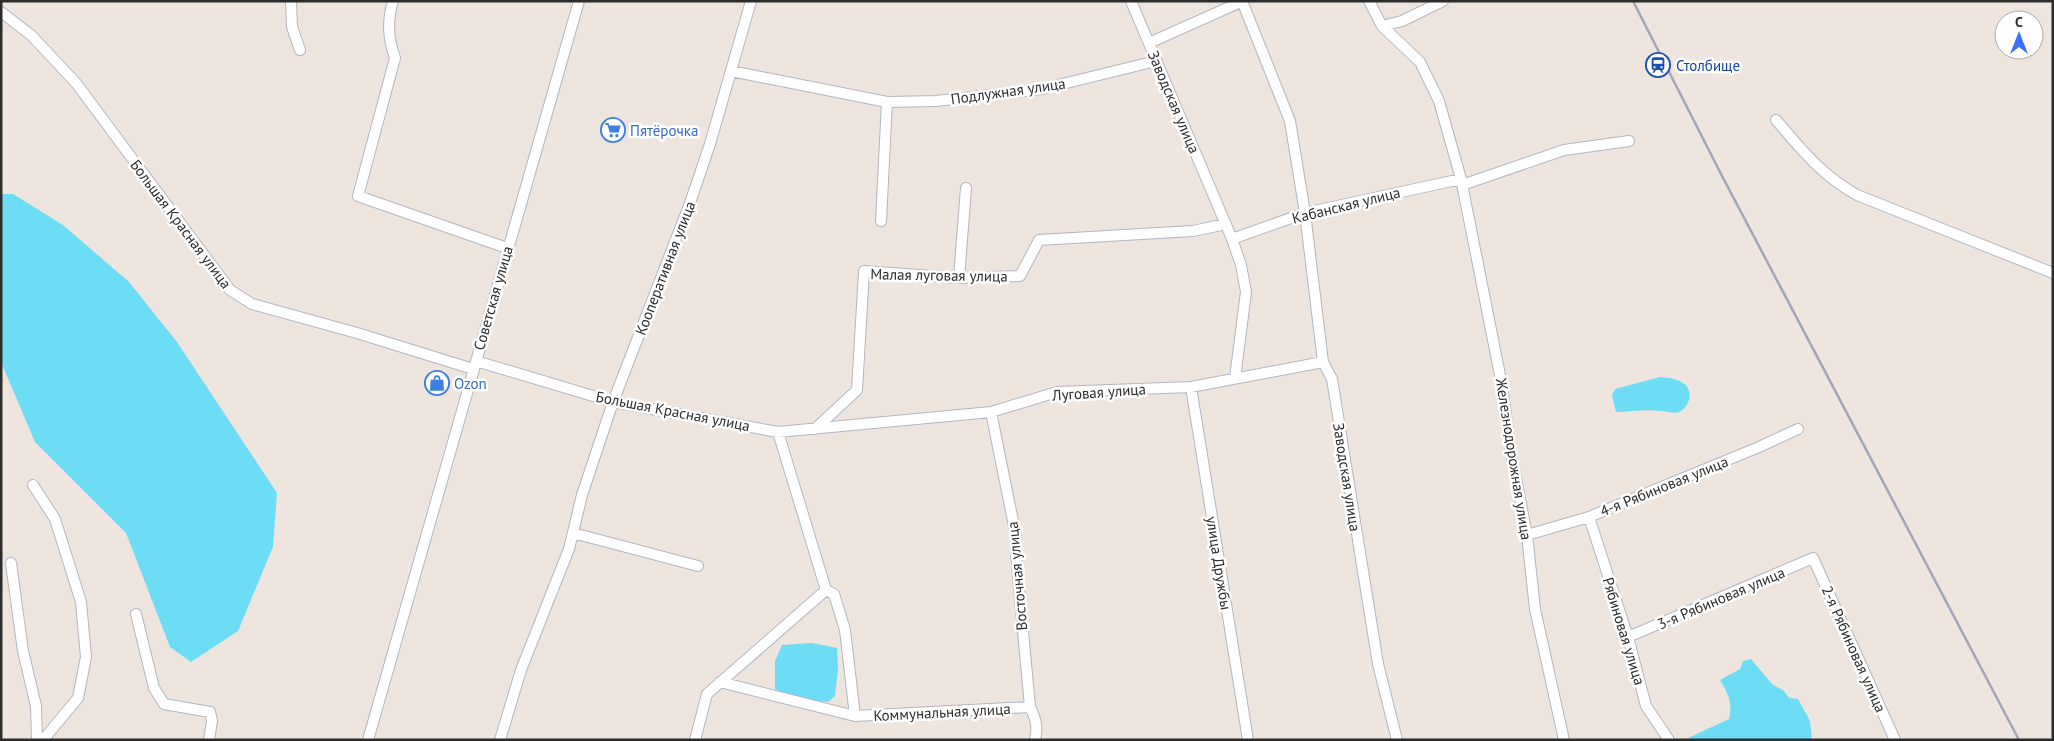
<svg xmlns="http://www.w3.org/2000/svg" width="2054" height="741" font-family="'PT Sans',sans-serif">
<rect width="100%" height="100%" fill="#eee6de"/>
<path fill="#6ddcf5" d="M 1,194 L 13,194 L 63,225 L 129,282 L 177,342 L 277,493 L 273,547 L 238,631 L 191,662 L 170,647 L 126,533 L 35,442 L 1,362 Z
M 1660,377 C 1668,378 1676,378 1683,383 C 1694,390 1690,407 1679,412 C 1674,414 1666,411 1660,411 C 1644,409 1631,412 1616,412 L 1612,395 L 1615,389 Z
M 812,643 L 837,648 L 838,669 L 835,696 L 828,702 L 792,697 L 775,689 L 775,661 L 782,645 Z
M 1751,659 L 1772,684 L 1784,691 L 1789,698 L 1798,699 L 1810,721 L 1812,740 L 1684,740 L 1729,719 C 1733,703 1728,693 1720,680 L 1740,669 L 1743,661 Z"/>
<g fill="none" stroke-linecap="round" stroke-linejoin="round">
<defs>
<path id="minor" d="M 291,1 L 292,27 L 300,50
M 393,1 C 387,22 388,38 395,58 L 358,196 L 507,248
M 1131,1 L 1232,239 L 1241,265 L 1246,292 L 1235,378
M 1242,1 L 1290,121 L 1305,213 L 1323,362 L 1332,379 L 1378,664 L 1397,740
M 1369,1 L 1382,26
M 1443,1 L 1402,21 L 1382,26 L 1420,62 L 1439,101 L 1461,179 L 1502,385 L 1511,453 L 1527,535 L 1535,609 L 1564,740
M 1,12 L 31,35 L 76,83 L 230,290 L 252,304 L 357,333 L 473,369
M 1149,43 L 1243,1
M 731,71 L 887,102 L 936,101 L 1042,89 L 1156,61
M 1776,120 C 1802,150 1821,175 1857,195 L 2053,273
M 881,221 L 887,102
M 1232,239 L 1305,213 L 1461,179 L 1465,184 L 1564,150 L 1629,141
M 959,278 L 966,188
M 476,361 L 613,402 L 778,432 L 991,412 L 1057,392 L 1191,387 L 1323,362
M 1191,387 L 1248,740
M 991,412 L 1016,536 L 1016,555 L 1030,707 C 1036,719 1038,727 1035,740
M 815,429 L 857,390 L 864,271 L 959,278 L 1020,276 L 1039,240 L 1193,231 L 1226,224
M 33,485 L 55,519 L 81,602 L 86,657 L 78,698 L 43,740
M 1589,517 L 1628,637 L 1646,706 L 1669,740
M 573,533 L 698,566
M 1527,535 L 1589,517 L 1759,447 L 1798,429
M 11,563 L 23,651 L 36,706 L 37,740
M 826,590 L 834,594 L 845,630 L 855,716
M 136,614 L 154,688 L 164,704 L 210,712 L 212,721 L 209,740
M 1628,637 L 1813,558 L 1895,740
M 720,682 L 855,716 L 1030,707
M 368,740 L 579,1
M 500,740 L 521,670 L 569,549 L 582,495 L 613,402 L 690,203 L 710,144 L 751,1
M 695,740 L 707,694 L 826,590 L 778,432"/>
</defs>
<use href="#minor" stroke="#b2b6c0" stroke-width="12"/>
<use href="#minor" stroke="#fff" stroke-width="10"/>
<path stroke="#a0a5b7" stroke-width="2.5" d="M 1633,1 L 1721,174 L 2019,740"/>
</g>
<defs>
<symbol id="station-ring" viewBox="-11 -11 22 22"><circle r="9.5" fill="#fff" stroke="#1a4fb4" stroke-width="1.5"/><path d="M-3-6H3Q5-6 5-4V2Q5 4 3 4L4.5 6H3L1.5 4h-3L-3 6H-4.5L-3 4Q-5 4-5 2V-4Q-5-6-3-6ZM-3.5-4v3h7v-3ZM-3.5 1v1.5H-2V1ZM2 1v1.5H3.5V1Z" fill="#1a4fb4"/></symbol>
<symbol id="supermarket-ring" viewBox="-11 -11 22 22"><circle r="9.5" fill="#fff" stroke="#3f7fe0" stroke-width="1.5"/><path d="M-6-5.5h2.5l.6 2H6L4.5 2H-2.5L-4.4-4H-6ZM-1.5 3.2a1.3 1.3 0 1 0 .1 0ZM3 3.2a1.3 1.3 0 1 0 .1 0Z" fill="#3f7fe0"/></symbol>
<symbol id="shop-ring" viewBox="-11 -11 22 22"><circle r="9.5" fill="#fff" stroke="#3f7fe0" stroke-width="1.5"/><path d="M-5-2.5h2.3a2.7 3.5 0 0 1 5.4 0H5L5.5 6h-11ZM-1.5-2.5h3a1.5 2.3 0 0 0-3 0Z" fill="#3f7fe0"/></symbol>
</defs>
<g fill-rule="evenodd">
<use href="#station-ring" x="1644" y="51" width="28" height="28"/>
<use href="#supermarket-ring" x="599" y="116" width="28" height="28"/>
<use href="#shop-ring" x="423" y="369" width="28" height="28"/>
</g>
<g text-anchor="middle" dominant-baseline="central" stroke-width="5" stroke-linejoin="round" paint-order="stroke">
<g font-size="15" fill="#164399" stroke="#fff" text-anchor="start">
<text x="1676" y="65">Столбище</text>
</g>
<g font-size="15" fill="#2c2c2c" stroke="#fff">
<text transform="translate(1008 91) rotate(-8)">Подлужная улица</text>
<text transform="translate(1174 102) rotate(67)">Заводская улица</text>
<text transform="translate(1346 205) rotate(-14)">Кабанская улица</text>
<text transform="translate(181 224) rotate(53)">Большая Красная улица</text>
<text transform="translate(665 268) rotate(-69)">Кооперативная улица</text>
<text transform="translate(939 275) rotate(1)">Малая луговая улица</text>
<text transform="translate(493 298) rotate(-74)">Советская улица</text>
<text transform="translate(1099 392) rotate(-4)">Луговая улица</text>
<text transform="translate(673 411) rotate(11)">Большая Красная улица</text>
<text transform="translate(1514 459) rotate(81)">Железнодорожная улица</text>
<text transform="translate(1347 477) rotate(81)">Заводская улица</text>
<text transform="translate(1664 486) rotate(-22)">4-я Рябиновая улица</text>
<text transform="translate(1219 563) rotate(81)">улица Дружбы</text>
<text transform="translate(1017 576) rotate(-95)">Восточная улица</text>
<text transform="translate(1721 598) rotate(-23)">3-я Рябиновая улица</text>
<text transform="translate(1624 631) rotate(73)">Рябиновая улица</text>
<text transform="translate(1854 649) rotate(66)">2-я Рябиновая улица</text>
<text transform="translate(942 712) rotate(-3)">Коммунальная улица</text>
</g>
<g font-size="15" fill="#366cbe" stroke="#fff" text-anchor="start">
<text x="630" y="130">Пятёрочка</text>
<text x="454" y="383">Ozon</text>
</g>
</g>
<rect width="2054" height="741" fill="none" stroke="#2c2c2c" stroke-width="5"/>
<g transform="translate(2019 35)"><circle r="24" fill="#ffffff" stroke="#ababab"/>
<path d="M0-4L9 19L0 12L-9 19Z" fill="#3b6fff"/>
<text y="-8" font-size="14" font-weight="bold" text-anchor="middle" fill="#2c2c2c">С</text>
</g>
</svg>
